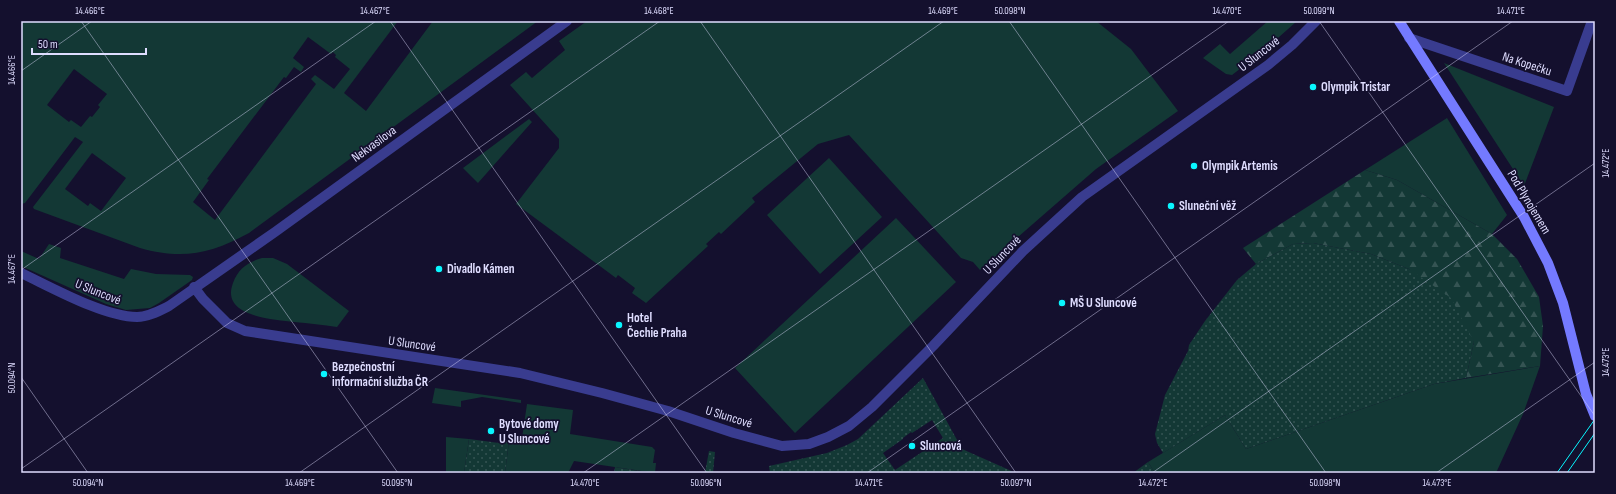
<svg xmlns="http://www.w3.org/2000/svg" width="1616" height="494" font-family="'Sofia Sans Condensed',sans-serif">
<defs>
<pattern id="forest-firs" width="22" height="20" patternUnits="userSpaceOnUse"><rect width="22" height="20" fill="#133835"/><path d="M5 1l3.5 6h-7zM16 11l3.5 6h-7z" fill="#355453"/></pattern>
<pattern id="garden-dots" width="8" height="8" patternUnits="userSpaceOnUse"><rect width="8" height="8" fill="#133835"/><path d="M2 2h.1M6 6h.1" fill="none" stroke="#355453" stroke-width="1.8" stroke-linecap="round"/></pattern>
</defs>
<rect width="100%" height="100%" fill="#14102e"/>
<path fill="#133835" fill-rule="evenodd" d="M 21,21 L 398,21 L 344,93 L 366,111 L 433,21 L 538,21 L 249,233 C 211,254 182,260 140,248 L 34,209 L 33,207 L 83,142 L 75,137 L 25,203 L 21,204 ZM 308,37 L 331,54 L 333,52 L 336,55 L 335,57 L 350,69 L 334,89 L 315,75 L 311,79 L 316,84 L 215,220 L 193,202 L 209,180 L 207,179 L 284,77 L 286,78 L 294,67 L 301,72 L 304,67 L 293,58 ZM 74,69 L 107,94 L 98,105 L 100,107 L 92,117 L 90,116 L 81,127 L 71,120 L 69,122 L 47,105 ZM 92,153 L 126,178 L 101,211 L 90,203 L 88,206 L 65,189 Z
M 587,21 L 1096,21 L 1131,49 L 1178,111 L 1096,169 L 980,270 L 973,262 L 961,258 L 849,135 L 818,144 L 752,198 L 755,202 L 721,234 L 719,232 L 706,244 L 708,246 L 646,303 L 632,293 L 635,288 L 618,275 L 616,278 L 516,204 L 559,148 L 559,139 L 510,85 L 526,72 L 532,78 L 565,50 L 559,41 Z
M 1268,21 L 1296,22 L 1262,52 L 1232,75 L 1226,74 L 1203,58 L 1220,44 L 1230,54 Z
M 1444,63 L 1554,107 L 1524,186 Z
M 1447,118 L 1507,215 L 1492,234 L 1397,180 L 1365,170 Z
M 529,119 L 532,122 L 478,183 L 463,168 Z
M 829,158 L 882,217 L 820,274 L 767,215 Z
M 896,218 L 956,282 L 795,433 L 735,368 Z
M 49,244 L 61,248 L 60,258 L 124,279 L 131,269 L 156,274 L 190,275 L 193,277 L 192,280 L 159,303 L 150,308 L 126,310 L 106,304 L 21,266 L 21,251 L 39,259 Z
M 262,258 L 273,258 L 287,264 L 349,311 L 337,327 C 323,325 309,323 294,322 C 273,319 220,317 233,283 C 238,269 248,262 262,258 Z
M 1540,366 L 1523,414 L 1496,473 L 1155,473 L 1148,462 L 1225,415 L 1246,449 L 1434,384 Z
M 435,388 L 521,400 L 521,403 L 482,397 L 461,401 L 461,407 L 432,403 Z
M 527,404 L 573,410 L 570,434 L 652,447 L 655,450 L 653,463 L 656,463 L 655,473 L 574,461 L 568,473 L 505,473 L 509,441 L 522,438 Z
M 446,437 L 469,439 L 464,473 L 446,473 Z"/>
<path fill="url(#forest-firs)" d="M 1365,170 L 1397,180 L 1492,234 L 1517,259 L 1539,297 L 1543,326 L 1540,366 L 1466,378 L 1474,342 L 1409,269 L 1371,254 L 1313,243 L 1293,244 L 1256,264 L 1243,248 Z"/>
<path fill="url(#garden-dots)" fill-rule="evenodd" d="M 1313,243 L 1371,254 L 1409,269 L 1451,298 L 1474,342 L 1466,378 L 1434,384 L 1246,449 L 1225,415 L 1163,453 L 1157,443 L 1155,434 L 1165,395 L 1188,351 L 1189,345 L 1205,321 L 1237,280 L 1256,264 L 1293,244 Z
M 923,378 L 962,449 L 1016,473 L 770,473 L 769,466 L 827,453 L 847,445 L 858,439 ZM 932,420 L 943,438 L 895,470 L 883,453 L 903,439 L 903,438 L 911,432 L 912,433 Z
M 469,439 L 499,443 L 509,441 L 505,473 L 464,473 Z
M 709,451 L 715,452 L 713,473 L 705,473 Z
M 1148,462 L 1155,473 L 1133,473 Z
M 615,467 L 651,473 L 614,473 Z"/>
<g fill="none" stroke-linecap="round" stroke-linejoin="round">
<path stroke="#393c8f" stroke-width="10" d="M 1409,38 L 1567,91 L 1592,21
M 21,273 C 51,287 104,317 137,317 C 148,317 159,311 169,306 L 275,232 L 567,21
M 194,287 L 203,299 L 227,323 L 245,331 L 520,373 L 602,393 L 668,411 L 734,433 L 782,446 L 809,444 L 828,437 L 849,426 L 872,407 L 933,346 L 1023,251 L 1082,197 L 1268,65 L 1292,45 L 1316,21"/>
<path stroke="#747aff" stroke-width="10" d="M 1399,21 L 1524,217 L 1548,263 L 1563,303 L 1586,394 L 1595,416"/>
<path stroke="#09f6ff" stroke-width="1" d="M 1557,473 L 1595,419
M 1567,473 L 1595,433"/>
</g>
<path fill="none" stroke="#dfddff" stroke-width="1" stroke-opacity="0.45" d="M 81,21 L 398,473M 390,21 L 707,473M 700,21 L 1016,473M 1009,21 L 1326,473M 1319,21 L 1595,416M 21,71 L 92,21M 21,270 L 376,21M 21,377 L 88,473M 21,469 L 660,21M 299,473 L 944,21M 583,473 L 1229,21M 867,473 L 1513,21M 1152,473 L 1595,163M 1436,473 L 1595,362"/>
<g fill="#09f6ff" stroke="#14102e" stroke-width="1.5">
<circle cx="1313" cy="87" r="4"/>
<circle cx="1194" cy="166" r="4"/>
<circle cx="1171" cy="206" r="4"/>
<circle cx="439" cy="269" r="4"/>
<circle cx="1062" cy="303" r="4"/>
<circle cx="619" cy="325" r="4"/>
<circle cx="324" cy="374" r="4"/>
<circle cx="491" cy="431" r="4"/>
<circle cx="912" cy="446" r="4"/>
</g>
<g text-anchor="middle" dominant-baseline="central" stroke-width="3.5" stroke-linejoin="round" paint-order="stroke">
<g font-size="13" fill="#dfddff" stroke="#14102e">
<text transform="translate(1259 54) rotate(-38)">U Sluncové</text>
<text transform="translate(1527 64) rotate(18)">Na Kopečku</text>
<text transform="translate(374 144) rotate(-36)">Nekvasilova</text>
<text transform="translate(1529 202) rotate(59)">Pod Plynojemem</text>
<text transform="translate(1002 255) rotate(-46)">U Sluncové</text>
<text transform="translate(98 292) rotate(22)">U Sluncové</text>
<text transform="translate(412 344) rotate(8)">U Sluncové</text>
<text transform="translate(729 417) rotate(17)">U Sluncové</text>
</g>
<g font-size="13" font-weight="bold" fill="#dfddff" stroke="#14102e" text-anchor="start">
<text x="1321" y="87">Olympik Tristar</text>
<text x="1202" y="166">Olympik Artemis</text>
<text x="1179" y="206">Sluneční věž</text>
<text x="447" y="269">Divadlo Kámen</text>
<text x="1070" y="303">MŠ U Sluncové</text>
<text x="627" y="318">Hotel<tspan x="627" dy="15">Čechie Praha</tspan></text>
<text x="332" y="367">Bezpečnostní<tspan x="332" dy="15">informační služba ČR</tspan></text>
<text x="499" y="424">Bytové domy<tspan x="499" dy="15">U Sluncové</tspan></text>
<text x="920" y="446">Sluncová</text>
</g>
</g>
<rect width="1616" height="494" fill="none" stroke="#14102e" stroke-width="44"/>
<path d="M32 48v6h114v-6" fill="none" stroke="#dfddff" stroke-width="2"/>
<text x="38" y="48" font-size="12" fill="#dfddff" stroke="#14102e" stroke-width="3" paint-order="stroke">50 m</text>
<rect x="22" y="22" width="1572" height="450" fill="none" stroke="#dfddff" stroke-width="1.5"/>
<g font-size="10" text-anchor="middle" fill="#dfddff">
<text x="90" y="14">14.466°E</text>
<text x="375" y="14">14.467°E</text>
<text x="659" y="14">14.468°E</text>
<text x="943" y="14">14.469°E</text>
<text x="1010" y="14">50.098°N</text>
<text x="1227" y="14">14.470°E</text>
<text x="1319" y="14">50.099°N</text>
<text x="1511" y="14">14.471°E</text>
<text transform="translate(11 70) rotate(-90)" y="4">14.466°E</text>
<text transform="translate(1605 163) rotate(-90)" y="4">14.472°E</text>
<text transform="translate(11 269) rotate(-90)" y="4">14.467°E</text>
<text transform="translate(1605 362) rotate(-90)" y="4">14.473°E</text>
<text transform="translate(11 378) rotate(-90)" y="4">50.094°N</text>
<text x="88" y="486">50.094°N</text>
<text x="300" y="486">14.469°E</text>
<text x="397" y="486">50.095°N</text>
<text x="585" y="486">14.470°E</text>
<text x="706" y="486">50.096°N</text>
<text x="869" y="486">14.471°E</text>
<text x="1016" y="486">50.097°N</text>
<text x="1153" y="486">14.472°E</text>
<text x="1325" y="486">50.098°N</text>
<text x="1437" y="486">14.473°E</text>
</g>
</svg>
